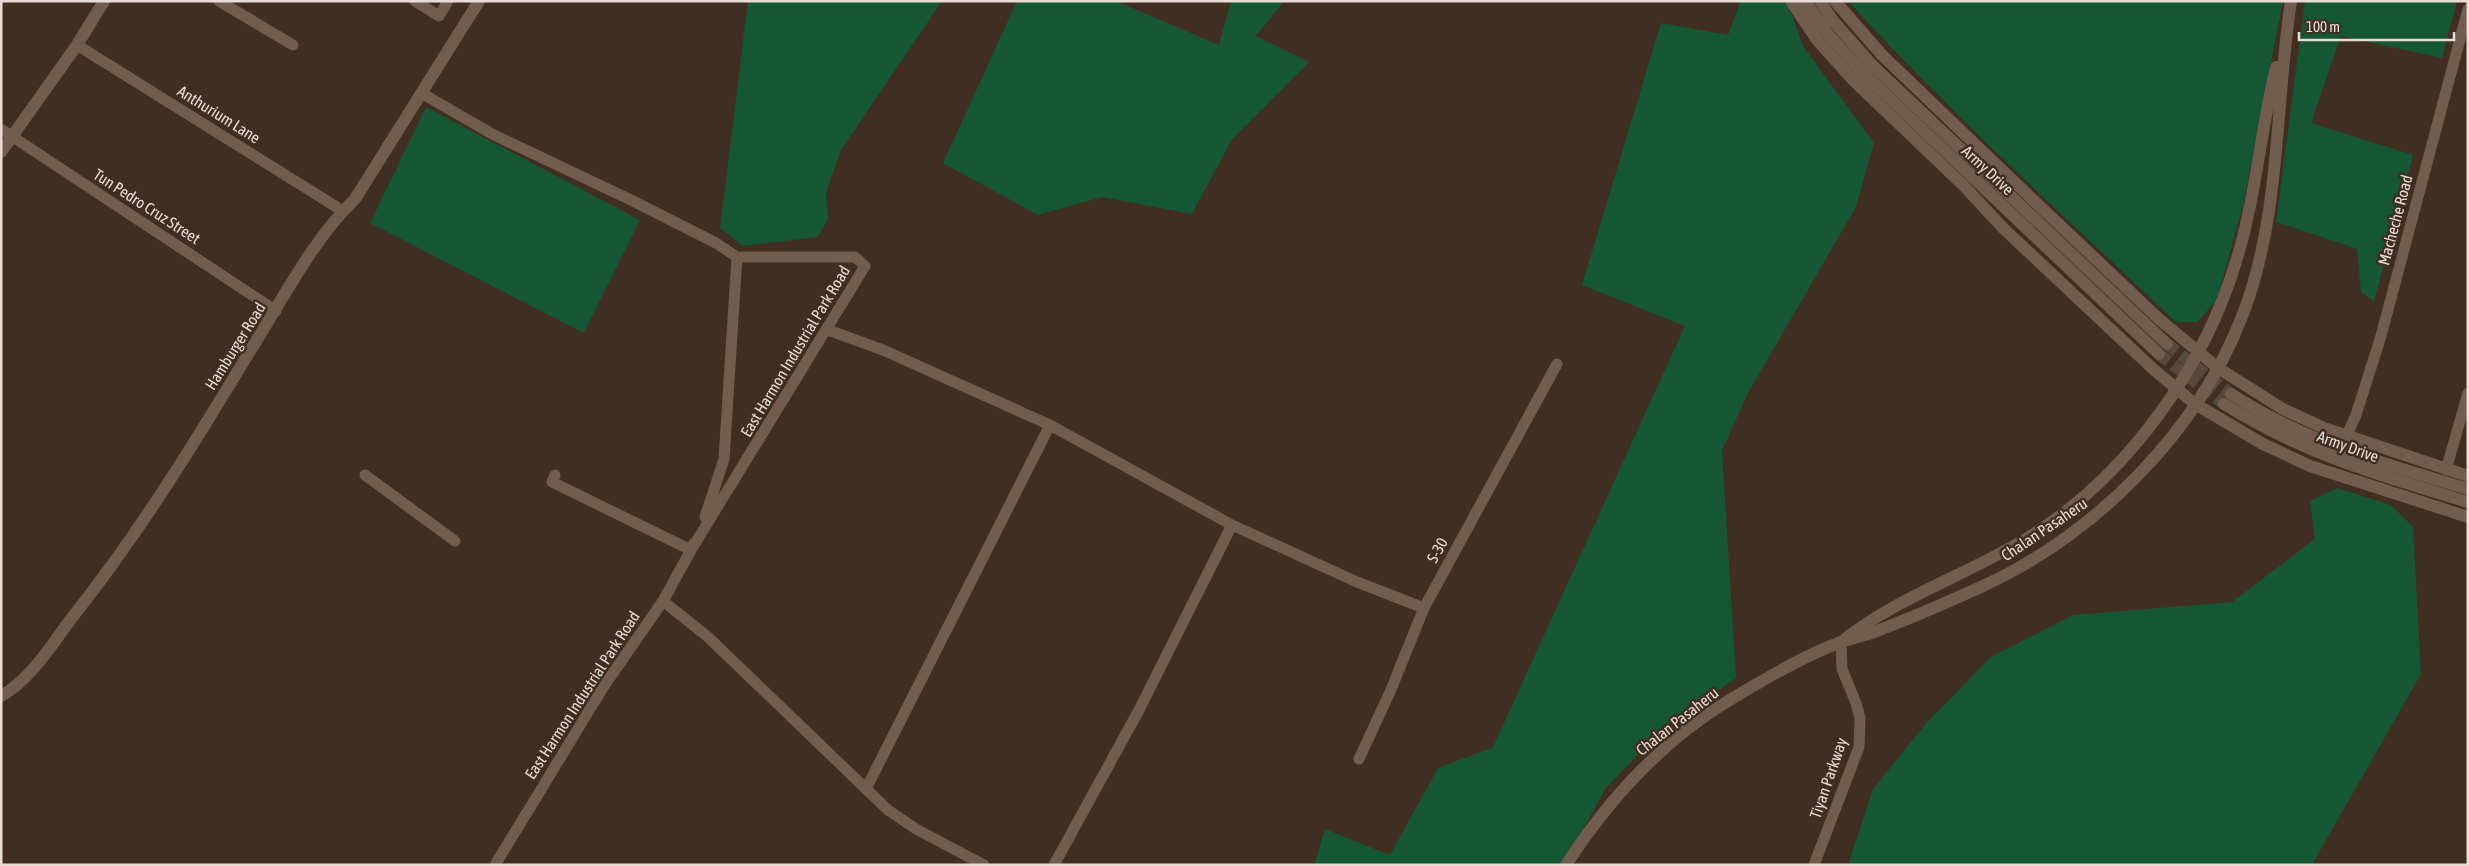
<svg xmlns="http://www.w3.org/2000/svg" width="2469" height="866" font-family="'Asap Condensed',sans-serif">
<rect width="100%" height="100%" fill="#402e21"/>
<path fill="#155633" d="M 748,1 L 942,1 L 841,150 L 826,193 L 828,219 L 818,237 L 743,246 L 720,228 Z
M 1017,1 L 1116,1 L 1219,45 L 1231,1 L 1284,1 L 1256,36 L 1309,62 L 1231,141 L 1192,214 L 1102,197 L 1038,215 L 943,163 Z
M 1741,1 L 1787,1 L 1803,46 L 1874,143 L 1856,207 L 1748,393 L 1722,451 L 1736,678 L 1663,728 L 1606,788 L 1563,865 L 1314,865 L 1325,829 L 1390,855 L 1438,768 L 1493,747 L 1685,326 L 1582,285 L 1661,23 L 1728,35 Z
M 1848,1 L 2283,1 L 2243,206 L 2217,300 L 2197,322 L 2176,322 C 2065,217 1951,114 1848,1 Z
M 2305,1 L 2457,1 L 2442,58 L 2341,36 L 2311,123 L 2413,155 L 2374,301 L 2361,292 L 2357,249 L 2276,222 Z
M 426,107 L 640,220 L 584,333 L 370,223 Z
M 2337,488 L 2391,505 L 2413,527 L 2421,674 L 2312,865 L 1848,865 L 1873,789 L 1928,721 L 1991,657 L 2073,615 L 2232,602 L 2315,539 L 2310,501 Z"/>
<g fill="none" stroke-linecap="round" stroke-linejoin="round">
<path stroke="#59483c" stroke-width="12" stroke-dasharray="12 6" stroke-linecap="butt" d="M 2167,344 L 2231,394
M 2159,354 L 2224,404"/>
<path stroke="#715c4e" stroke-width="11" d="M 219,1 L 293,45
M 415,1 L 439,16 L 448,1
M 77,45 L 343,211
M 423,94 L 494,135 L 631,200 L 716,243 L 737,257 L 855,257 L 865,266 L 691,550 L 663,601 L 604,686 L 495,865
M 1,129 L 276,311
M 828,330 L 883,350 L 1050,425 L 1232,525 L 1357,582 L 1424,608
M 2346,437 L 2356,415 L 2381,336 L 2468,9
M 2446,470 L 2468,393
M 365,475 L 455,541
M 555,475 L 552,482 L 691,550 L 694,543
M 705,517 L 724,459 L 737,257
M 663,601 L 708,637 L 888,810 L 916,829 L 984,865
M 1359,759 L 1390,692 L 1424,608 L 1557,364
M 866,789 L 1050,425
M 1054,865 L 1139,710 L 1232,525
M 1814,865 L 1859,747 L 1860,718 L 1856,703 L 1842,669 L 1841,642"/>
<path stroke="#715c4e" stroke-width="12" d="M 1791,1 L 1817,40 L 1854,81 L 1964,186 L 2003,228 L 2152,368 L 2195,404 L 2263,444 L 2310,466 L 2468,517
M 1805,1 L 1827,33 L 1864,74 L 2159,354
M 1820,1 L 1834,22 L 1872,65 L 2167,344
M 1835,1 L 1882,55 L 2030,197 L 2159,319 L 2218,368 L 2283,409 L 2324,428 L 2468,476
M 1,152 L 77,45 L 104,1
M 2231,394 C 2308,443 2381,463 2468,489
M 2224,404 C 2304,454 2379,475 2468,502
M 1845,639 C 1900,596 1969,574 2029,537 C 2128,476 2206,366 2238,255 C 2256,194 2261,129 2276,67
M 1,696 C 32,679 53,642 74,615 C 140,532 195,442 250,351 C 281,302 313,239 355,199 L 479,1
M 1566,865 C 1608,800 1661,742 1728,701 C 1763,680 1803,656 1841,642 C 1855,637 1869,635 1882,629 C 1916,616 1950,601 1983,586 C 2097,533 2198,432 2243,314 C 2281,215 2275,105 2291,1"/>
</g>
<g text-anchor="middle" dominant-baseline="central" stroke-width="5" stroke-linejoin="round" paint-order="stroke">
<g font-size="16" fill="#e9dcd4" stroke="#402e21">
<text transform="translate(219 114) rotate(32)">Anthurium Lane</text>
<text transform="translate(1988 170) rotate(43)">Army Drive</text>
<text transform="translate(147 206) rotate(33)">Tun Pedro Cruz Street</text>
<text transform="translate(2395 220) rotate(-75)">Macheche Road</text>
<text transform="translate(235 346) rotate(-58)">Hamburger Road</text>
<text transform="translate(795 351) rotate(-59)">East Harmon Industrial Park Road</text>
<text transform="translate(2348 446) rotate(20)">Army Drive</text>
<text transform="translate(2044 529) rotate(-34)">Chalan Pasaheru</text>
<text transform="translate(1437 550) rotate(-61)">S-30</text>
<text transform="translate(582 695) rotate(-57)">East Harmon Industrial Park Road</text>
<text transform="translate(1677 721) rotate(-38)">Chalan Pasaheru</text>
<text transform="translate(1828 778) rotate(-71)">Tiyan Parkway</text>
</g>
</g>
<rect width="2469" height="866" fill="none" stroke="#e9dcd4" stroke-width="5"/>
<path d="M2299 32v8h155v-8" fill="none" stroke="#e9dcd4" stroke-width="2.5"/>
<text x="2306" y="32" font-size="15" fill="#e9dcd4" stroke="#402e21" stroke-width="4" paint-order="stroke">100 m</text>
</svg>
